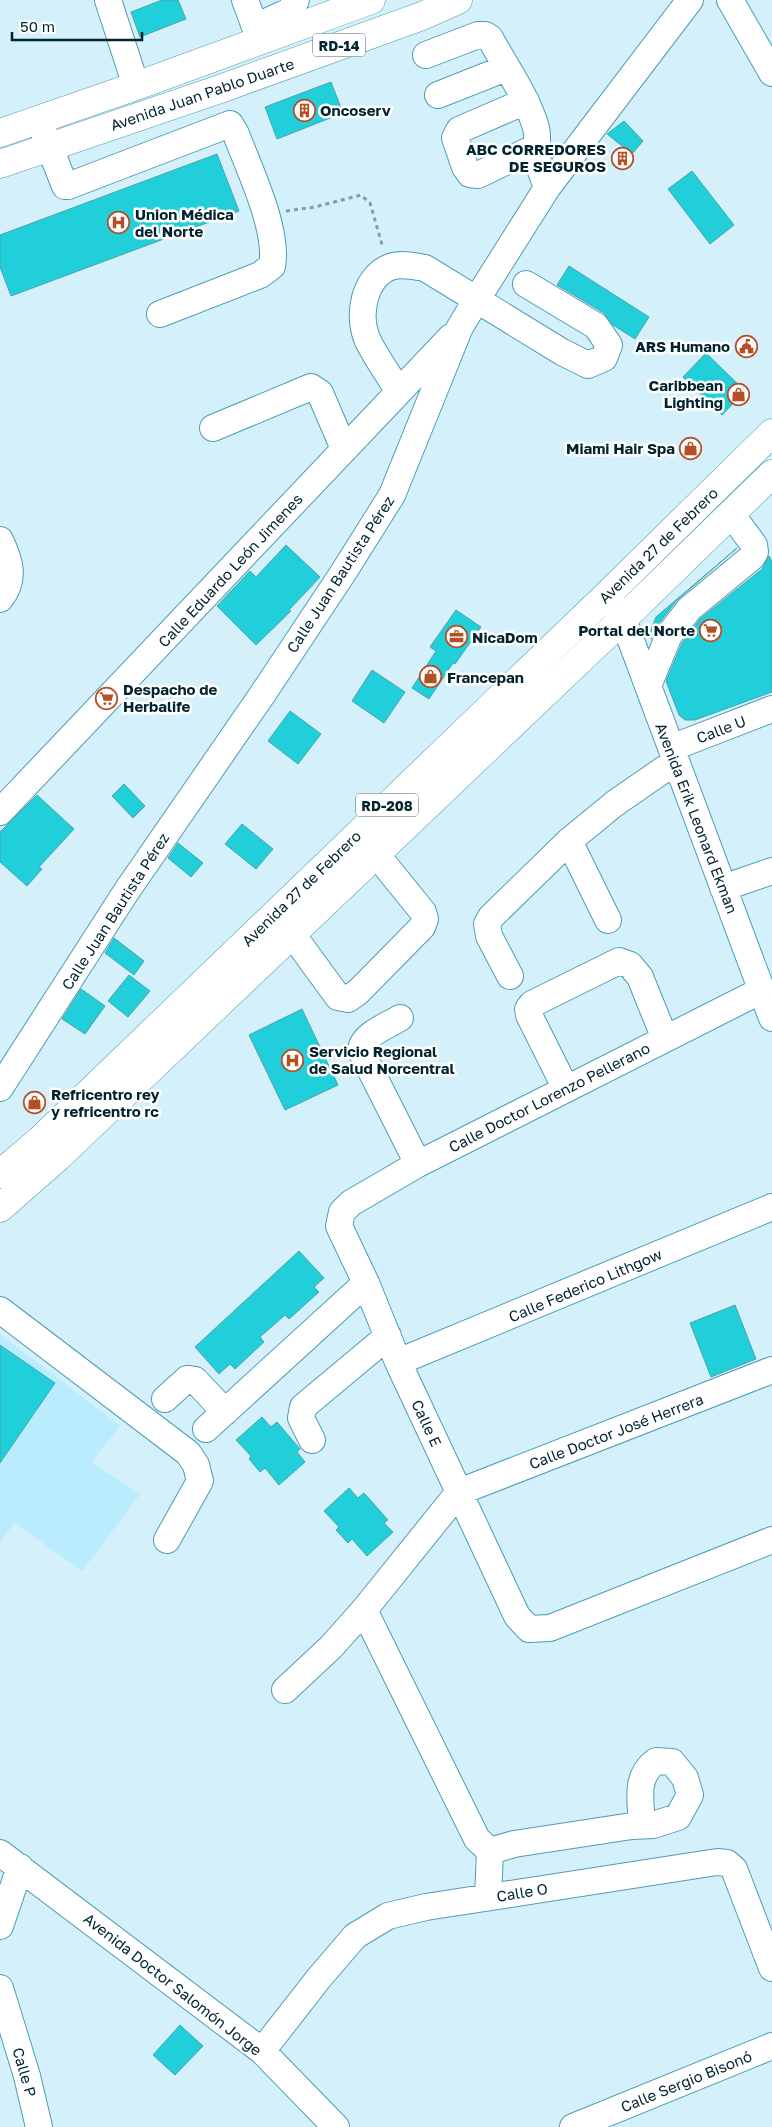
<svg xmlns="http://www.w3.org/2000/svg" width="772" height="2127" font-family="'Golos Text',sans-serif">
<rect width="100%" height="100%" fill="#d3f0fb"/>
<path fill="#b9ecfd" d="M 0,1334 L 120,1426 L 91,1462 L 140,1494 L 82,1571 L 14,1522 L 0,1544 Z"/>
<path fill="#20cfd9" stroke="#4ba4aa" d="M 162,0 L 178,0 L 186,19 L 140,37 L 131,12 Z
M 331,82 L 343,113 L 277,139 L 265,107 Z
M 624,121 L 643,141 L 632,154 L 607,134 Z
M 217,154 L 239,211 L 11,296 L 0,267 L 0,235 Z
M 692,171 L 734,225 L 710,244 L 668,189 Z
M 569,266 L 649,317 L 635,339 L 613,325 L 604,313 L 557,285 Z
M 706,353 L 745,391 L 722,415 L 683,377 Z
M 286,545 L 320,577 L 289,610 L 291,611 L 256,645 L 217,606 L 250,571 L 256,577 Z
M 737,548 L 677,600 L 657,626 L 651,639 L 649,634 L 656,617 Z
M 769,556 L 772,561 L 772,692 L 695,720 L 685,720 L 679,715 L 666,681 L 682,643 L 700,619 L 762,569 Z
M 456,610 L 481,627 L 455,664 L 453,663 L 429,699 L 412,688 L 436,651 L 430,647 Z
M 372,670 L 405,692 L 384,723 L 352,701 Z
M 290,711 L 321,734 L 298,764 L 268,741 Z
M 124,784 L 145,806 L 133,818 L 112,796 Z
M 37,795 L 74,829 L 39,867 L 42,869 L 27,886 L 0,862 L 0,832 Z
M 242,824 L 273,849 L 256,869 L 225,844 Z
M 178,843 L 203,863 L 191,877 L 168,858 Z
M 114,938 L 144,961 L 134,975 L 105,953 Z
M 129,975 L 150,991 L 128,1017 L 108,1001 Z
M 81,989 L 105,1006 L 85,1034 L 62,1019 Z
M 302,1009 L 338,1085 L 285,1110 L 249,1035 Z
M 299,1251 L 324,1278 L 314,1287 L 319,1292 L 289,1319 L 285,1315 L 260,1337 L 264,1342 L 235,1369 L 230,1364 L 219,1374 L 195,1347 Z
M 735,1305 L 756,1359 L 711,1377 L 690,1323 Z
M 0,1345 L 55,1383 L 0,1463 Z
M 262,1417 L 271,1427 L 277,1422 L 300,1449 L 297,1452 L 305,1462 L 279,1485 L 265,1468 L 260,1472 L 249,1459 L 251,1456 L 236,1440 Z
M 349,1488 L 358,1498 L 364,1493 L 388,1520 L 384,1523 L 393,1532 L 367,1556 L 352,1539 L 348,1543 L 336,1530 L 339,1527 L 324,1511 Z
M 180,2025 L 203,2046 L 175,2075 L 153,2055 Z"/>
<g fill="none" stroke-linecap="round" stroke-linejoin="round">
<defs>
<path id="minor" d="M 108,0 L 136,86
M 245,0 L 255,27
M 730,0 L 772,73
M 260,40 L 255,27 L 290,11 L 296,0
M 426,55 L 478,35 L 485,35 L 490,38 C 506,68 527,96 536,128 C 539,139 535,148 537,159 C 540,169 544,179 547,188
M 438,95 L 506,68
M 526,101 L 459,130 L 455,138 L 465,167 L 470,174 L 478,175 L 536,147
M 39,120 L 65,186 L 68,186 L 230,124 L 236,134 C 249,169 279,230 272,266 L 260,275 L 160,314
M 398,391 C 389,375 377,359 368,341 C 357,317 363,278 390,267 C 401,263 414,266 425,268 L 562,352 L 588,365 L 604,358 L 609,345 L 596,326 L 526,284
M 213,428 L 311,387 L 320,393 L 344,449
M 0,540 C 10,561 16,579 0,599
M 606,596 L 623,619 L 772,1018
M 648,686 L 669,635 L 689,609 L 752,557 L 755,552 L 754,545 L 731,514
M 671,748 L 772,709
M 0,812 L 451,337
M 569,841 L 608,920
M 723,888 L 772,871
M 292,934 L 338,997 L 348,999 L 358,992 L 422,927 L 425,919 L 423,912 L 376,854
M 510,976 L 489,936 L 487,924 L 491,917 L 569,841 L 614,804 L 676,761
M 762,990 L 418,1164 L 351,1203 L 342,1212 L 339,1226 L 366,1283 L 398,1362 L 517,1616 L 529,1629 L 550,1628 L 772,1540
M 400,1018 C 389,1025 361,1035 361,1051 L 418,1164
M 0,1088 L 126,892 L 262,695 L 343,573 L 392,495 L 460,327 L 477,299 L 547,188 L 690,0
M 566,1089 L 529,1015 L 528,1009 L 532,1004 L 619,961 L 630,965 L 640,977 L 665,1039
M 0,1310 L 188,1453 L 196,1465 L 200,1481 L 167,1540
M 398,1362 L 772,1207
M 165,1399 L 187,1379 L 195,1380 L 225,1412
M 206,1429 L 366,1283
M 312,1440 L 301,1418 L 303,1407 L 388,1336
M 364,1610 L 477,1839 L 490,1851 L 514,1844 L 632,1826 L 653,1825 L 678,1817 L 690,1795 L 685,1778 L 672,1762 L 656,1761 C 634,1777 641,1801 642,1825
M 285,1690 L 331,1647 L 364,1610 L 459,1492 L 772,1370
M 0,1853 L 262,2051 L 336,2127
M 488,1897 L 490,1851
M 0,1926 L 20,1867
M 0,1988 L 27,2076 L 39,2127
M 262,2051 L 319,1978 L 355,1936 L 388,1916 L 426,1907 L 717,1862 L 727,1863 L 734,1869 L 772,1968
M 573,2127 L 772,2046"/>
<path id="major" d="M 0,133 L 136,86 L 371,0
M 0,164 L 220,89 L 422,16 L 458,0
M 0,1174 L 40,1140 L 606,596 L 772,433
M 0,1208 L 58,1157 L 623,619 L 772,474"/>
</defs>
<use href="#minor" stroke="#4e9db5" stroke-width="28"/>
<use href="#major" stroke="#4e9db5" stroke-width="29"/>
<path stroke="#809faa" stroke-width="3" stroke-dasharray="4 4" stroke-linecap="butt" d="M 286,211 L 315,207 L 361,195 L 370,203 L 383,248"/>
<use href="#minor" stroke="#fff" stroke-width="26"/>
<use href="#major" stroke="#fff" stroke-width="28"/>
</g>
<defs>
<symbol id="building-ring" viewBox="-11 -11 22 22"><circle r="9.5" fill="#fff" stroke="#b54f25" stroke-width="1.5"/><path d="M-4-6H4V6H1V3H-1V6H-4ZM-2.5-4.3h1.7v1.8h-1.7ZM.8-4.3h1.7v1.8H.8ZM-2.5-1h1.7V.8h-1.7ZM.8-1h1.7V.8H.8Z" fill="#b54f25"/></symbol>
<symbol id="hospital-ring" viewBox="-11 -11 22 22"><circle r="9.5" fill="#fff" stroke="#b54f25" stroke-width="1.5"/><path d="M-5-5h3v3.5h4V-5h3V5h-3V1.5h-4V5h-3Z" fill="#b54f25"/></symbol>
<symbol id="civic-ring" viewBox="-11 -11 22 22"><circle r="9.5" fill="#fff" stroke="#b54f25" stroke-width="1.5"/><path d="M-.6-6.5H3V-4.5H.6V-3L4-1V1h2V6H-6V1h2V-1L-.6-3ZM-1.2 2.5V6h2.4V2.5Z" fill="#b54f25"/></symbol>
<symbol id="shop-ring" viewBox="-11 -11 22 22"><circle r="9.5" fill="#fff" stroke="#b54f25" stroke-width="1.5"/><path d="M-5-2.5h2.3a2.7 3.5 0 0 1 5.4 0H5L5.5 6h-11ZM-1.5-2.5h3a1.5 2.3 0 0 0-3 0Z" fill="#b54f25"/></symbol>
<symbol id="supermarket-ring" viewBox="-11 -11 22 22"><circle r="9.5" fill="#fff" stroke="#b54f25" stroke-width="1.5"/><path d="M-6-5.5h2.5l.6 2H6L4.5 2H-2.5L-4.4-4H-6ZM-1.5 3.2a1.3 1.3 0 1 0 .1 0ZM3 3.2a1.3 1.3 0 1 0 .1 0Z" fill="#b54f25"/></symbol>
<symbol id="office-ring" viewBox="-11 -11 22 22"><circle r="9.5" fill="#fff" stroke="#b54f25" stroke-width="1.5"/><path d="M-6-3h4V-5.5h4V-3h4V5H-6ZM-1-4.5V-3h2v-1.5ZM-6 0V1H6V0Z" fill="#b54f25"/></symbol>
</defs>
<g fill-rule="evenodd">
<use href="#building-ring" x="292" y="98" width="25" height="25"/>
<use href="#building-ring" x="610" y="146" width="25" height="25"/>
<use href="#hospital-ring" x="106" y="210" width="25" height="25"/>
<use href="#civic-ring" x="734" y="334" width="25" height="25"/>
<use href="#shop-ring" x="726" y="382" width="25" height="25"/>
<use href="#shop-ring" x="678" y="436" width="25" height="25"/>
<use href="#supermarket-ring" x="698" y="618" width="25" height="25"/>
<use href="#office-ring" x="444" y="624" width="25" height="25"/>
<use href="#shop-ring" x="418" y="664" width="25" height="25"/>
<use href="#supermarket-ring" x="94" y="686" width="25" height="25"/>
<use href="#hospital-ring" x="280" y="1048" width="25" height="25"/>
<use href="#shop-ring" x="22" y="1090" width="25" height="25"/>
</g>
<g text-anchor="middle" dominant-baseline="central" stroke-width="5" stroke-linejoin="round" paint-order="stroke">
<g fill="#fff" stroke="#4e666d" stroke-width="1">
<rect x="313" y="33.5" width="52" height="23" rx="4"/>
<rect x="356" y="793.5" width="62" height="23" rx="4"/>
</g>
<g font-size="14" font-weight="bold" fill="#02242e">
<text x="339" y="45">RD-14</text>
<text x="387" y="805">RD-208</text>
</g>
<g font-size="15" fill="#02242e" stroke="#fff">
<text transform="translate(202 94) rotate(-19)">Avenida Juan Pablo Duarte</text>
<text transform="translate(658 545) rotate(-44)">Avenida 27 de Febrero</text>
<text transform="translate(230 570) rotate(-47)">Calle Eduardo León Jimenes</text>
<text transform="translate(340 574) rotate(-57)">Calle Juan Bautista Pérez</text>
<text transform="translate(721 729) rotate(-21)">Calle U</text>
<text transform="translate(697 818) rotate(69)">Avenida Erik Leonard Ekman</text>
<text transform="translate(301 888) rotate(-44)">Avenida 27 de Febrero</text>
<text transform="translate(115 911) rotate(-57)">Calle Juan Bautista Pérez</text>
<text transform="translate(549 1097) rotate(-27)">Calle Doctor Lorenzo Pellerano</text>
<text transform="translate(585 1285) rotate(-23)">Calle Federico Lithgow</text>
<text transform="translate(427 1423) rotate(65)">Calle E</text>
<text transform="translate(616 1431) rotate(-21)">Calle Doctor José Herrera</text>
<text transform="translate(522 1892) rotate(-9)">Calle O</text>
<text transform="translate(173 1984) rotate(38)">Avenida Doctor Salomón Jorge</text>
<text transform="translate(25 2072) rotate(74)">Calle P</text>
<text transform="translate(686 2081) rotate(-22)">Calle Sergio Bisonó</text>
</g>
<g font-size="15" font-weight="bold" fill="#02242e" stroke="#fff" text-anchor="start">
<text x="320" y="110">Oncoserv</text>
<text x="606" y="149" text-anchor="end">ABC CORREDORES<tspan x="606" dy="17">DE SEGUROS</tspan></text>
<text x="135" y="214">Union Médica<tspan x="135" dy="17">del Norte</tspan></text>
<text x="730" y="346" text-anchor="end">ARS Humano</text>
<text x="723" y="385" text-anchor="end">Caribbean<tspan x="723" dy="17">Lighting</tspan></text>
<text x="675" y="448" text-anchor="end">Miami Hair Spa</text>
<text x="695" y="630" text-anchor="end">Portal del Norte</text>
<text x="472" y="637">NicaDom</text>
<text x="447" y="677">Francepan</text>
<text x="123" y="689">Despacho de<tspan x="123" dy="17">Herbalife</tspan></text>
<text x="309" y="1051">Servicio Regional<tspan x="309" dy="17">de Salud Norcentral</tspan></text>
<text x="51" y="1094">Refricentro rey<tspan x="51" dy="17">y refricentro rc</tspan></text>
</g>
</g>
<path d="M12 32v8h130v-8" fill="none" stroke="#02242e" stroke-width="2.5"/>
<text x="20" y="32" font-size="15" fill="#02242e" stroke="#ffffff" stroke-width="4" paint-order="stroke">50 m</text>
</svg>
